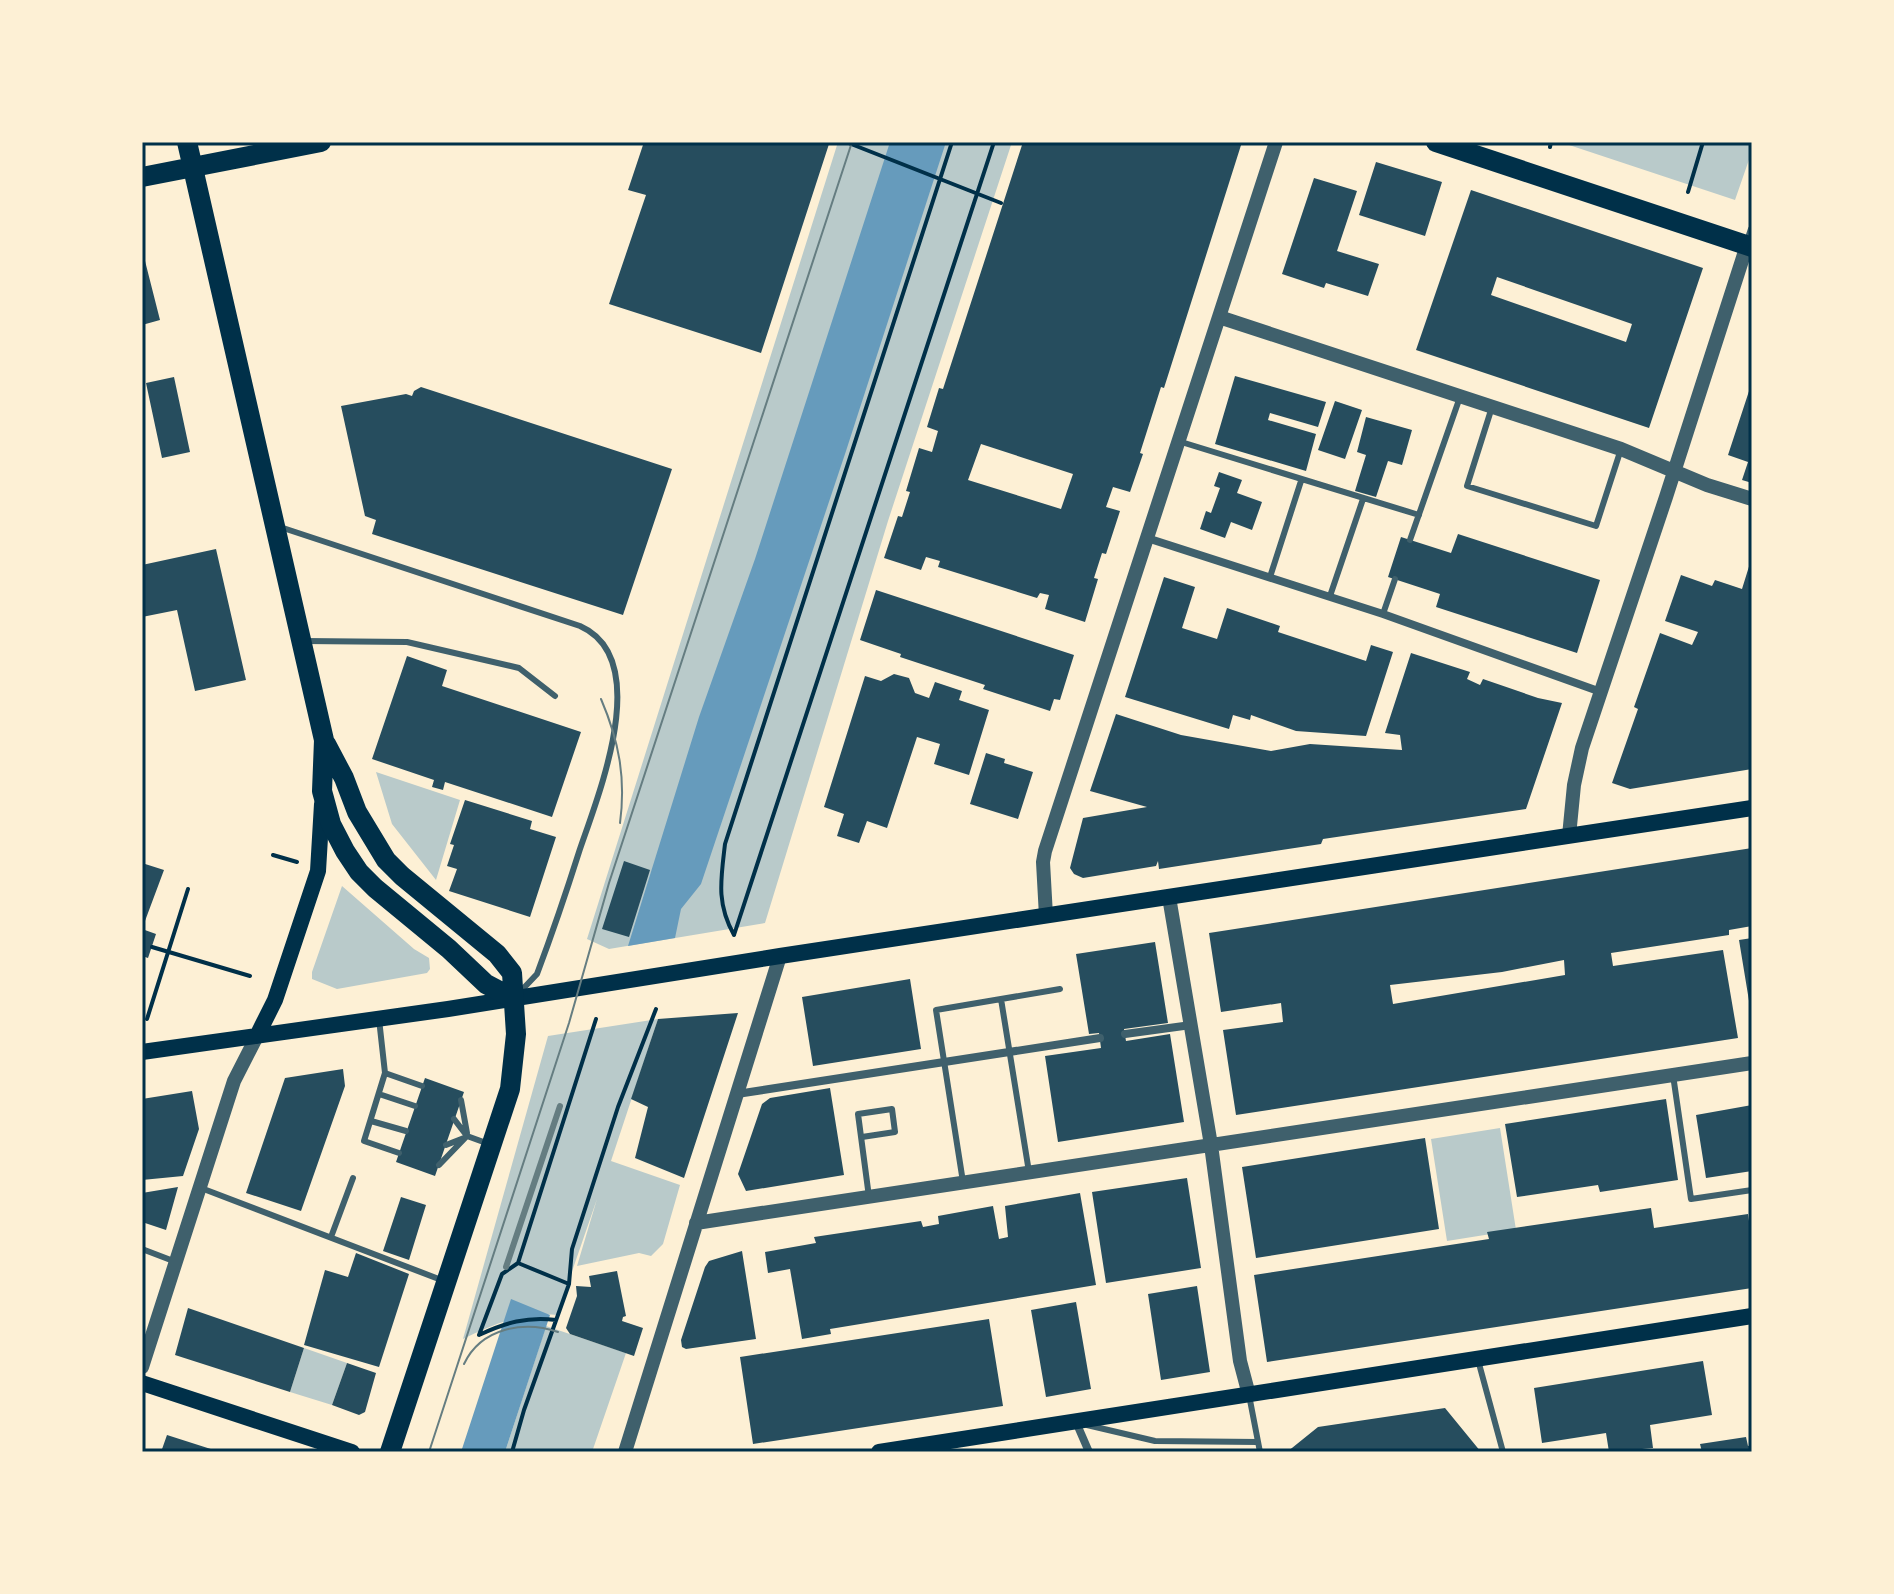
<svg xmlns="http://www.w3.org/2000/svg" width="1894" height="1594" font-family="'DejaVu Sans',sans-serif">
<rect width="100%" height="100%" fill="#fdf0d5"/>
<path fill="#b9caca" d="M 838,142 L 1012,142 L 888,521 L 765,923 L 609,949 L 587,939 Z
M 1560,142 L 1752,142 L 1752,151 L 1735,200 Z
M 376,772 L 460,800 L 436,880 L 392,824 Z
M 342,886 L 414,949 L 429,958 L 430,969 L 427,973 L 337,989 L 312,979 L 312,972 Z
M 658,1019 L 611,1161 L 680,1185 L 663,1244 L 651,1256 L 639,1253 L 577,1266 L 597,1199 L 557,1315 C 522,1312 494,1324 463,1339 L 548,1036 Z
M 1500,1128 L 1516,1230 L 1447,1241 L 1431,1139 Z
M 546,1326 L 626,1353 L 592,1452 L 505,1452 Z
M 304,1348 L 347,1363 L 332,1405 L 290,1392 Z"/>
<path fill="#669bbc" d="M 890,142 L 946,142 L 846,451 L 701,884 L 681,909 L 675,938 L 628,946 L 699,717 L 755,559 Z
M 511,1299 L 550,1315 L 505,1452 L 461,1452 Z"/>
<path fill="#264d5e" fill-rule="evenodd" d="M 644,142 L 829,144 L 761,353 L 609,304 L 646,195 L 628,190 Z
M 1023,142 L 1242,142 L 1164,388 L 1161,387 L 1140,453 L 1143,454 L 1130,492 L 1113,487 L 1106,507 L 1120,511 L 1106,554 L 1102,553 L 1094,578 L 1098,579 L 1085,622 L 1045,609 L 1049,595 L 1040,593 L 1037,598 L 938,567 L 940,561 L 926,557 L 921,570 L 884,558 L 898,516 L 902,517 L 910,492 L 906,491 L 919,448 L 932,452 L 938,431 L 927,427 L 939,388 L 943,389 ZM 981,444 L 1073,474 L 1061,509 L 968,480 Z
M 1376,162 L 1442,182 L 1425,236 L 1359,215 Z
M 1314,178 L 1357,191 L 1337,251 L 1379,264 L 1368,296 L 1326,283 L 1324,288 L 1282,274 Z
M 1471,190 L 1703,268 L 1649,428 L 1416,350 ZM 1497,277 L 1632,324 L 1626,342 L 1491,295 Z
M 143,253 L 160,320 L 142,325 L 142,254 Z
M 1235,376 L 1326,402 L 1318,427 L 1270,413 L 1268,420 L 1316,434 L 1306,471 L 1215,444 Z
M 174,377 L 190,452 L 162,458 L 146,383 Z
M 1751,385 L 1752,385 L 1752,483 L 1742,480 L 1748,462 L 1728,455 Z
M 421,387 L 672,469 L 623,615 L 372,534 L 376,520 L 365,516 L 341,406 L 406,394 L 412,396 L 414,391 Z
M 1335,401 L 1362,410 L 1345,459 L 1318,450 Z
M 1366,417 L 1412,430 L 1402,465 L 1388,461 L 1376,497 L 1355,491 L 1366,455 L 1357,452 Z
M 1219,472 L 1242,480 L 1237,493 L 1262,502 L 1252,530 L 1231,522 L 1225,538 L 1200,529 L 1206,511 L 1211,513 L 1220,488 L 1214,486 Z
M 1458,534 L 1600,580 L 1577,653 L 1436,607 L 1440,594 L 1388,577 L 1401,537 L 1451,553 Z
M 216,549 L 246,680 L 195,691 L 177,610 L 142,617 L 142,565 Z
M 1751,560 L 1752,769 L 1630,789 L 1612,783 L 1638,709 L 1634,707 L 1660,633 L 1692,645 L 1698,632 L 1665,621 L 1681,575 L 1712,586 L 1715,580 L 1742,589 Z
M 1164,577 L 1195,587 L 1182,628 L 1217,639 L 1227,608 L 1280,626 L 1278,632 L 1366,661 L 1371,645 L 1393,652 L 1366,736 L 1296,731 L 1251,715 L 1250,720 L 1233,715 L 1229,729 L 1125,697 Z
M 876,590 L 1074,655 L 1060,700 L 1054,699 L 1050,711 L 983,689 L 985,685 L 900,657 L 901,654 L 860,640 Z
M 1411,653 L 1470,672 L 1467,679 L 1480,685 L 1483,679 L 1538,698 L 1562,703 L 1526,809 L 1323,839 L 1321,844 L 1159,869 L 1158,861 L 1156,866 L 1083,878 L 1074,874 L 1070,868 L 1083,818 L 1147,807 L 1090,791 L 1116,714 L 1181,735 L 1271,751 L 1310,744 L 1402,750 L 1400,735 L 1385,733 Z
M 407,656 L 447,670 L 442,686 L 581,732 L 552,817 L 445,782 L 443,790 L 432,787 L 434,780 L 372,759 Z
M 894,674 L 909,678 L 915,693 L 929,698 L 935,682 L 962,691 L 959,700 L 989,710 L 969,775 L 934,764 L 940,744 L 917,737 L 887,828 L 867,821 L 859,843 L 837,836 L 844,814 L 824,807 L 865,676 L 881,681 Z
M 986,753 L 1005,759 L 1004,763 L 1033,772 L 1018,819 L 970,804 Z
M 465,800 L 532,821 L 530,829 L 556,837 L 530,917 L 449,891 L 457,869 L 447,866 L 454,845 L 450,844 Z
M 1752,848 L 1752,926 L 1729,930 L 1729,935 L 1611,953 L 1613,966 L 1723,950 L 1738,1038 L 1236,1115 L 1223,1030 L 1283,1022 L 1281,1003 L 1221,1012 L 1209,933 ZM 1564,960 L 1565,975 L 1393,1004 L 1390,985 L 1502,972 Z
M 624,861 L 650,870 L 629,937 L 602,929 Z
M 142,863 L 164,870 L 142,929 Z
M 142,929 L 156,934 L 148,958 L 142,956 Z
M 1752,938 L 1752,1007 L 1750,1007 L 1739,940 Z
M 1155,942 L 1168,1023 L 1124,1029 L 1126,1041 L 1170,1034 L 1184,1122 L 1058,1142 L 1045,1056 L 1101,1048 L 1099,1033 L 1089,1034 L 1076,954 Z
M 910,979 L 921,1049 L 813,1066 L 802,997 Z
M 738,1013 L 684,1178 L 635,1158 L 648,1107 L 631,1099 L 658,1019 Z
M 343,1069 L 345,1086 L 301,1211 L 246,1193 L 285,1078 Z
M 425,1078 L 464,1092 L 435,1176 L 396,1162 Z
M 830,1088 L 844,1175 L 746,1191 L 738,1174 L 762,1104 L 770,1098 Z
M 192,1091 L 199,1129 L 183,1176 L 142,1180 L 142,1099 Z
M 1666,1099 L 1678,1180 L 1600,1192 L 1598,1185 L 1517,1197 L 1505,1124 Z
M 1752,1105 L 1752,1171 L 1706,1178 L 1696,1115 Z
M 1425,1138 L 1439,1229 L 1256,1258 L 1242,1167 Z
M 1187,1178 L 1201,1268 L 1106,1283 L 1092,1192 Z
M 178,1187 L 166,1230 L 142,1222 L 142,1193 Z
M 1080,1193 L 1096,1285 L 830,1329 L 831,1334 L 802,1339 L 790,1269 L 768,1273 L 765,1252 L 816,1243 L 814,1237 L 921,1221 L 923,1227 L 939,1224 L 938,1216 L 993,1206 L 999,1239 L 1008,1237 L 1005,1206 Z
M 401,1197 L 426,1205 L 409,1260 L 383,1251 Z
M 1651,1208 L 1654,1228 L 1748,1214 L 1752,1242 L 1752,1288 L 1267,1362 L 1254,1275 L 1489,1239 L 1487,1232 Z
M 742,1251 L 756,1339 L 686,1349 L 682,1347 L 681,1340 L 705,1267 L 709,1261 Z
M 356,1253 L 409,1274 L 379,1367 L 304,1345 L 325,1270 L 348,1277 Z
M 617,1271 L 626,1316 L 623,1317 L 622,1321 L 643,1328 L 634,1356 L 570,1334 L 566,1328 L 577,1296 L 576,1286 L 591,1287 L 589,1276 Z
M 1197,1286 L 1210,1372 L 1161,1380 L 1148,1294 Z
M 1076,1302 L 1091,1389 L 1046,1397 L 1031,1310 Z
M 188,1308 L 304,1348 L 290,1392 L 175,1355 Z
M 989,1319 L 1003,1406 L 753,1444 L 740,1357 Z
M 1703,1361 L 1712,1415 L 1650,1425 L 1653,1448 L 1609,1452 L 1606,1433 L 1542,1443 L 1534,1388 Z
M 347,1363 L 376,1373 L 365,1412 L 359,1415 L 332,1405 Z
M 1445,1408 L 1481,1452 L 1287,1452 L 1318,1427 Z
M 167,1435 L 217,1451 L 217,1452 L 161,1452 Z
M 1746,1437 L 1748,1446 L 1752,1445 L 1752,1452 L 1702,1452 L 1700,1444 Z"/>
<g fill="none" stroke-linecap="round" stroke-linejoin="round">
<path stroke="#003049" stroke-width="4" d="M 846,142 L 1001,203
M 1550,147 L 1551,142
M 1688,192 L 1703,142
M 273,855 L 297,862
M 734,935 L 994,142
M 734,935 C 716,903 721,879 725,844 L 952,142
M 152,947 L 250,976
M 147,1019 L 188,889
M 518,1263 L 502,1274 L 479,1335 C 504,1323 528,1316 556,1320
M 569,1284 L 518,1263 L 596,1019
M 512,1452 L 524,1410 L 569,1284 L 572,1249 L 618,1107 L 656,1009"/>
<path stroke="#3f606c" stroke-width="6" d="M 1492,407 L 1467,486 L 1596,526 L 1621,449
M 1178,441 L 1419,515
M 280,527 L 580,626 C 655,659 597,798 579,852 C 566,893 552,934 537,974 L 519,993
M 1410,540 L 1460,397
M 1270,577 L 1301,481
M 1330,596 L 1363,499
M 1383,614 L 1395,579
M 305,641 L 407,642 L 519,668 L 555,696
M 1001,999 L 1029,1172
M 379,1019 L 385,1073 L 364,1141 L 399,1153
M 385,1073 L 422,1086
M 1673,1075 L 1691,1199 L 1752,1190
M 379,1094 L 415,1106
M 461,1100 L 467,1133
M 454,1119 L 467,1136 L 489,1144
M 371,1121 L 406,1131
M 862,1137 L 895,1132 L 892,1109 L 858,1114 L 869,1197
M 446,1145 L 464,1138
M 439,1165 L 467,1136
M 963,1182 L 936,1010 L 1060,989
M 201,1188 L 444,1281
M 331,1237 L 353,1178
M 142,1249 L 176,1262
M 1478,1360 L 1503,1452
M 1249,1395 L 1260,1452
M 1087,1425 L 1155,1441 L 1258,1442"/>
<path stroke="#3f606c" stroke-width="8" d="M 1747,244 L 1752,229
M 1147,538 L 1383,614 L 1601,692
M 1125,1034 L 1191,1025
M 737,1094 L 1100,1038
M 1076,1422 L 1089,1452"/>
<path stroke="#3f606c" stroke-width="14" d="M 1219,317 L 1621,449 L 1707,485 L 1752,499
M 1569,836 L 1574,785 L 1582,748 L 1666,497 L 1747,245
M 1169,897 L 1211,1145 L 1240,1361 L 1249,1395
M 1046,916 L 1043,862 L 1045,851 L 1276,142
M 696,1223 L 1752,1063
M 142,1367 L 234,1081 L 257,1036
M 625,1452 L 780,956"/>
<path stroke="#003049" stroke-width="16" d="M 257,1036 L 275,1000 L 318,871 L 322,804
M 142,1052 L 448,1009 L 780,956 L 1752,808
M 142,1383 L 352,1452
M 879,1452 L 1752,1316"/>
<path stroke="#003049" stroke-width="20" d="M 187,142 L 324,740 L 322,791 L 331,824 L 345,851 L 359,872 L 375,888 L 449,949 L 486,984 L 513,998
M 1436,142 L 1752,247
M 142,177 L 321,142
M 326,744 L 344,778 L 357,812 L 386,860 L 402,876 L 497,954 L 512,973 L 516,1034 L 510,1089 L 390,1452"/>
<path stroke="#657d81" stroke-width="2" d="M 601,699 C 619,741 626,778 620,823
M 464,1364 C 481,1328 524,1320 558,1332
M 429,1452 L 569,1023 L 609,883 L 852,142"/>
<path stroke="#657d81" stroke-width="6" d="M 506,1267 L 560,1106"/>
</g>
<rect width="1894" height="1594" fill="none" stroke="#fdf0d5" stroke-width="288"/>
<rect x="144" y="144" width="1606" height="1306" fill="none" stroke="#003049" stroke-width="3"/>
</svg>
